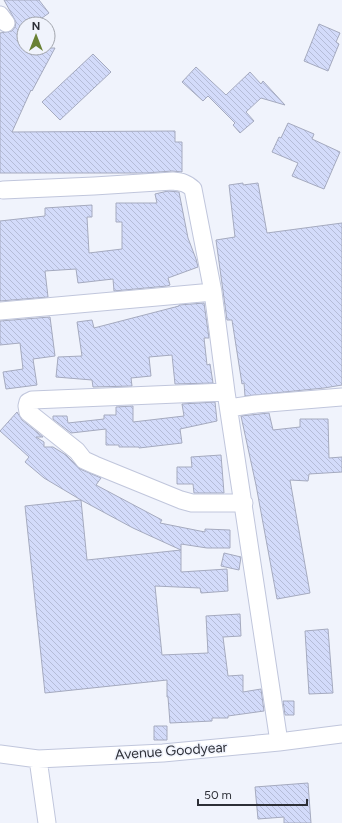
<svg xmlns="http://www.w3.org/2000/svg" width="342" height="823" font-family="Figtree,sans-serif">
<defs>
<pattern id="building-back-hatch" width="6" height="6" patternUnits="userSpaceOnUse"><rect width="6" height="6" fill="#d3dbfa"/><path d="M-1 5l2 2M0 0l6 6M5-1l2 2" fill="none" stroke="#b5bcd7"/></pattern>
</defs>
<rect width="100%" height="100%" fill="#f0f3fc"/>
<path fill="url(#building-back-hatch)" stroke="#a5aabf" fill-rule="evenodd" d="M 4,0 L 39,0 L 49,13 L 42,18 L 48,24 L 24,24 L 24,48 L 55,48 L 32,91 L 31,90 L 12,132 L 175,131 L 175,142 L 182,142 L 182,172 L 172,171 L 147,173 L 0,173 L 0,33 L 12,31 L 15,27 L 16,22 Z
M 319,24 L 340,33 L 336,42 L 339,44 L 328,71 L 304,61 Z
M 93,54 L 111,72 L 60,120 L 42,102 Z
M 196,67 L 226,95 L 250,72 L 261,84 L 263,81 L 285,105 L 261,98 L 246,112 L 254,121 L 240,133 L 233,125 L 235,123 L 208,96 L 203,101 L 182,82 Z
M 288,123 L 314,134 L 312,139 L 340,152 L 324,189 L 292,176 L 298,163 L 272,152 L 279,137 L 281,138 Z
M 243,183 L 243,185 L 258,183 L 267,233 L 342,223 L 342,385 L 324,388 L 245,396 L 244,383 L 242,384 L 232,320 L 227,320 L 216,240 L 235,237 L 229,185 Z
M 168,191 L 179,192 L 188,238 L 196,259 L 198,267 L 168,278 L 170,285 L 167,286 L 114,291 L 113,279 L 78,283 L 76,269 L 45,271 L 48,297 L 0,301 L 0,221 L 45,216 L 45,208 L 92,205 L 92,217 L 87,217 L 89,253 L 122,249 L 122,222 L 116,222 L 116,203 L 157,203 L 155,194 Z
M 204,303 L 209,338 L 204,338 L 207,365 L 210,364 L 213,383 L 175,384 L 172,355 L 149,357 L 151,376 L 131,378 L 132,386 L 93,387 L 92,380 L 56,377 L 58,357 L 82,356 L 77,322 L 92,320 L 94,328 L 179,306 L 179,305 Z
M 50,317 L 55,356 L 33,359 L 37,385 L 6,389 L 3,372 L 23,369 L 20,343 L 0,345 L 0,321 Z
M 215,402 L 217,421 L 180,429 L 182,443 L 139,448 L 139,447 L 119,447 L 119,445 L 106,445 L 106,429 L 71,433 L 53,419 L 53,416 L 67,416 L 68,423 L 104,419 L 104,415 L 116,415 L 116,407 L 133,406 L 133,422 L 184,416 L 182,404 Z
M 17,412 L 22,420 L 43,437 L 36,437 L 44,442 L 44,447 L 53,447 L 66,455 L 80,469 L 101,478 L 96,485 L 162,520 L 160,523 L 205,532 L 205,529 L 230,530 L 230,548 L 207,548 L 181,544 L 181,572 L 227,569 L 228,591 L 201,593 L 200,588 L 155,586 L 162,655 L 208,653 L 206,616 L 240,614 L 241,636 L 223,637 L 228,676 L 243,675 L 243,692 L 261,689 L 264,711 L 228,716 L 228,718 L 212,718 L 212,721 L 170,723 L 168,697 L 167,697 L 167,680 L 45,693 L 25,506 L 81,500 L 44,478 L 25,462 L 29,457 L 0,431 ZM 81,500 L 133,528 L 181,550 L 87,560 Z
M 269,413 L 273,430 L 300,427 L 300,419 L 328,419 L 329,458 L 342,457 L 342,472 L 309,474 L 308,481 L 290,480 L 310,593 L 277,599 L 256,485 L 241,416 Z
M 221,455 L 224,493 L 194,493 L 193,484 L 177,484 L 177,467 L 192,467 L 191,457 Z
M 224,553 L 241,557 L 239,570 L 221,566 Z
M 328,629 L 333,693 L 309,694 L 305,631 Z
M 283,701 L 294,701 L 294,715 L 285,715 Z
M 154,726 L 167,726 L 167,740 L 154,740 Z
M 308,783 L 311,823 L 284,823 L 284,817 L 258,819 L 255,787 Z"/>
<g fill="none" stroke-linecap="round" stroke-linejoin="round">
<defs>
<path id="street" d="M 0,15 L 6,23
M 3,190 L 94,186 L 173,181 C 182,182 187,183 193,189 L 213,292 L 226,392 L 279,742
M 0,311 L 213,292
M 226,392 L 32,400 L 28,402 L 27,406 L 28,412 L 77,451 L 84,460 L 95,465 L 181,500 L 192,503 L 244,503
M 229,408 L 256,404 L 342,397
M 0,754 L 38,759 L 163,753 L 279,742 L 342,734
M 38,759 L 47,823"/>
</defs>
<use href="#street" stroke="#c0c6dc" stroke-width="19"/>
<use href="#street" stroke="#fff" stroke-width="17"/>
</g>
<g text-anchor="middle" dominant-baseline="central" stroke-width="3" stroke-linejoin="round" paint-order="stroke">
<g font-size="14" fill="#2d2f37" stroke="#f0f3fc">
<text transform="translate(171 751) rotate(-4)">Avenue Goodyear</text>
</g>
</g>
<g transform="translate(36 36)"><circle r="19" fill="#f0f3fc" stroke="#a2a5ad"/>
<path d="M0-3L7 15L0 10L-7 15Z" fill="#698134"/>
<text y="-6" font-size="11" font-weight="bold" text-anchor="middle" fill="#2d2f37">N</text>
</g>
<path d="M198 799v6h109v-6" fill="none" stroke="#2d2f37" stroke-width="2"/>
<text x="204" y="799" font-size="12" fill="#2d2f37" stroke="#f0f3fc" stroke-width="3" paint-order="stroke">50 m</text>
</svg>
